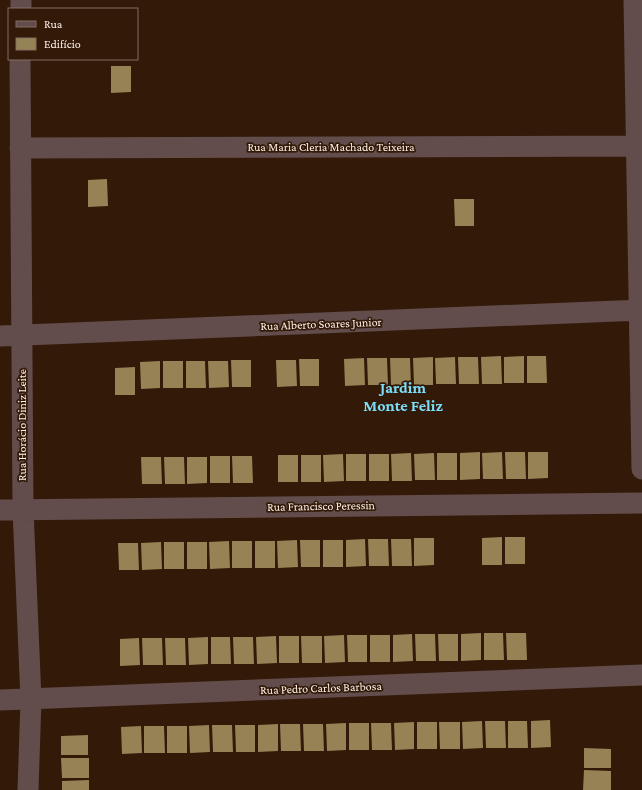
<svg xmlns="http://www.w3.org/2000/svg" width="642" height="790" font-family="'Crimson Pro',serif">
<rect width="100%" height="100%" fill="#321908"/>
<path fill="#958255" d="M 111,66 L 131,66 L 131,92 L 111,93 Z
M 107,179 L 108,206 L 88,207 L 88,180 Z
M 454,199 L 474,199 L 474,226 L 455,226 Z
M 501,356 L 502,384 L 482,384 L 481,357 Z
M 524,356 L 524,383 L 504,383 L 504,357 Z
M 527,356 L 546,356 L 547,383 L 527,383 Z
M 433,357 L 433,385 L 414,385 L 413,358 Z
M 455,357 L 456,384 L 436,384 L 435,358 Z
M 458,357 L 478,357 L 479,384 L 459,384 Z
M 364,358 L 365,385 L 345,386 L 344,359 Z
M 367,358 L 387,358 L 388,385 L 368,385 Z
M 390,358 L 410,358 L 411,385 L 391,385 Z
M 299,359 L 319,359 L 319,386 L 300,386 Z
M 231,360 L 251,360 L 251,387 L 232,387 Z
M 276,360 L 296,360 L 297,386 L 277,387 Z
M 160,361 L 160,388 L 141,389 L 140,362 Z
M 163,361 L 183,361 L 183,388 L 163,388 Z
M 186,361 L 205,361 L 206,388 L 186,388 Z
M 208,361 L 228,361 L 229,387 L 209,388 Z
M 135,367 L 135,395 L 115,395 L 115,368 Z
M 480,452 L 480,479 L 460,480 L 460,453 Z
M 502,452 L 503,479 L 483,479 L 482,453 Z
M 505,452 L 525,452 L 526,479 L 506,479 Z
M 528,452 L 548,452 L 548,478 L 528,479 Z
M 411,453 L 412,481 L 392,481 L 391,454 Z
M 434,453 L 435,480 L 415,480 L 414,454 Z
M 437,453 L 457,453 L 457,480 L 437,480 Z
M 343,454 L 344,481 L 324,482 L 323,455 Z
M 346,454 L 366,454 L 366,481 L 346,481 Z
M 369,454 L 389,454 L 389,481 L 369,481 Z
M 278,455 L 298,455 L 298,482 L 278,482 Z
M 301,455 L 321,455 L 321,482 L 301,482 Z
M 210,456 L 230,456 L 230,483 L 210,483 Z
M 232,456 L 252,456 L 253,483 L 233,483 Z
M 141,457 L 161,457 L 162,484 L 142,484 Z
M 164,457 L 184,457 L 185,484 L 165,484 Z
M 187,457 L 207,457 L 207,483 L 187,484 Z
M 502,537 L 502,565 L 482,565 L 482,538 Z
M 505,537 L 525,537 L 525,564 L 505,564 Z
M 414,538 L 434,538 L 434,565 L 414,566 Z
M 365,539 L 366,566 L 346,567 L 346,540 Z
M 368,539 L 388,539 L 389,566 L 369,566 Z
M 391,539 L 411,539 L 412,566 L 392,566 Z
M 297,540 L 298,567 L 278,568 L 277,541 Z
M 300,540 L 320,540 L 320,567 L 301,567 Z
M 323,540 L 343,540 L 343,567 L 323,567 Z
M 229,541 L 230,568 L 210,569 L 209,542 Z
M 232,541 L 252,541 L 252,568 L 232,568 Z
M 255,541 L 275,541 L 275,568 L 255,568 Z
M 161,542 L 162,569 L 142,570 L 141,543 Z
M 164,542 L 184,542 L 184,569 L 164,569 Z
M 187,542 L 207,542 L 207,569 L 187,569 Z
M 118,543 L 138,543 L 139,570 L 119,570 Z
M 481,633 L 481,660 L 461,661 L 461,634 Z
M 484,633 L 503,633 L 504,660 L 484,660 Z
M 506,633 L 526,633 L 527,660 L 507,660 Z
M 412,634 L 413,661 L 393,662 L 393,635 Z
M 415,634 L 435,634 L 436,661 L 416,661 Z
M 438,634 L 458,634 L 458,661 L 439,661 Z
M 344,635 L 345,662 L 325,663 L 324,636 Z
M 347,635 L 367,635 L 367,662 L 348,662 Z
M 370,635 L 390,635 L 390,662 L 370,662 Z
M 276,636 L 277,663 L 257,664 L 256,637 Z
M 279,636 L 299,636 L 299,663 L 279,663 Z
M 301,636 L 322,636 L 322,663 L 302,663 Z
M 208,637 L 208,664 L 189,665 L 188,638 Z
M 211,637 L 230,637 L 231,664 L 211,664 Z
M 233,637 L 253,637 L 254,664 L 234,664 Z
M 139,638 L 140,665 L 120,666 L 120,639 Z
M 142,638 L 162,638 L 163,665 L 143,665 Z
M 165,638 L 185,638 L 186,665 L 166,665 Z
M 550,720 L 551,747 L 531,748 L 531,721 Z
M 482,721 L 483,748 L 463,749 L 462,722 Z
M 485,721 L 505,721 L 506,748 L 486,748 Z
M 508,721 L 527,721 L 528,748 L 508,748 Z
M 414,722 L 414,749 L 395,750 L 394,723 Z
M 417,722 L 437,722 L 437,749 L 417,749 Z
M 439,722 L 460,722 L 460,749 L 440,749 Z
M 346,723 L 346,750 L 327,751 L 326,724 Z
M 349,723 L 369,723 L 369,750 L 349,750 Z
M 371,723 L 391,723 L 392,750 L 372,750 Z
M 278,724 L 278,751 L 258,752 L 258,725 Z
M 280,724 L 300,724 L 301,751 L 281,751 Z
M 303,724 L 323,724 L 324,751 L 304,751 Z
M 209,725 L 210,752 L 190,753 L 189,726 Z
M 212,725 L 232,725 L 233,752 L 213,752 Z
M 235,725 L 255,725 L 255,752 L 236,752 Z
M 141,726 L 142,753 L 122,754 L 121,727 Z
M 144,726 L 164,726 L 165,753 L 144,753 Z
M 167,726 L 187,726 L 187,753 L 167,753 Z
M 88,735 L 88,755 L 61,755 L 61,736 Z
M 584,748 L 611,749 L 611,768 L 584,768 Z
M 61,758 L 89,758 L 89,778 L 62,778 Z
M 584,770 L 611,771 L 611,790 L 583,790 Z
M 89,780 L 89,790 L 62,790 L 62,781 Z"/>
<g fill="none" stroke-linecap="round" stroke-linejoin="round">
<path stroke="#634d4c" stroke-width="21" d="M 634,0 L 642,469
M 21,9 L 21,0
M 20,59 L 23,509 L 31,700 L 28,790
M 20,148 L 642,146
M 0,336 L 642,310
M 0,510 L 642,503
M 0,700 L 642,675"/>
</g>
<g text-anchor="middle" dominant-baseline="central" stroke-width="3.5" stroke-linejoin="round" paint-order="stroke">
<g font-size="12" fill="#fef0e7" stroke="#321908">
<text x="331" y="147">Rua Maria Cleria Machado Teixeira</text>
<text transform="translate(321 324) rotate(-2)">Rua Alberto Soares Junior</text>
<text transform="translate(22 425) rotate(-90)">Rua Horácio Diniz Leite</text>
<text transform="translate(321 506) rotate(-1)">Rua Francisco Peressin</text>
<text transform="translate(321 688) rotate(-2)">Rua Pedro Carlos Barbosa</text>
</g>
<g font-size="16" font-weight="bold" fill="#7bddf8" stroke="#321908">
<text x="403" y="387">Jardim<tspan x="403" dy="18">Monte Feliz</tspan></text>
</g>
</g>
<rect x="8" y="8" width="130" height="52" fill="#321908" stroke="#846f61"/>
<rect x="16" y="21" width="20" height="6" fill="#634d4c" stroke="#846f61"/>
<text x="44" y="28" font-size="12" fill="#fef0e7">Rua</text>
<rect x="16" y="38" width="20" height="12" fill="#958255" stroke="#846f61"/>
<text x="44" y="48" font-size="12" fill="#fef0e7">Edifício</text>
</svg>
